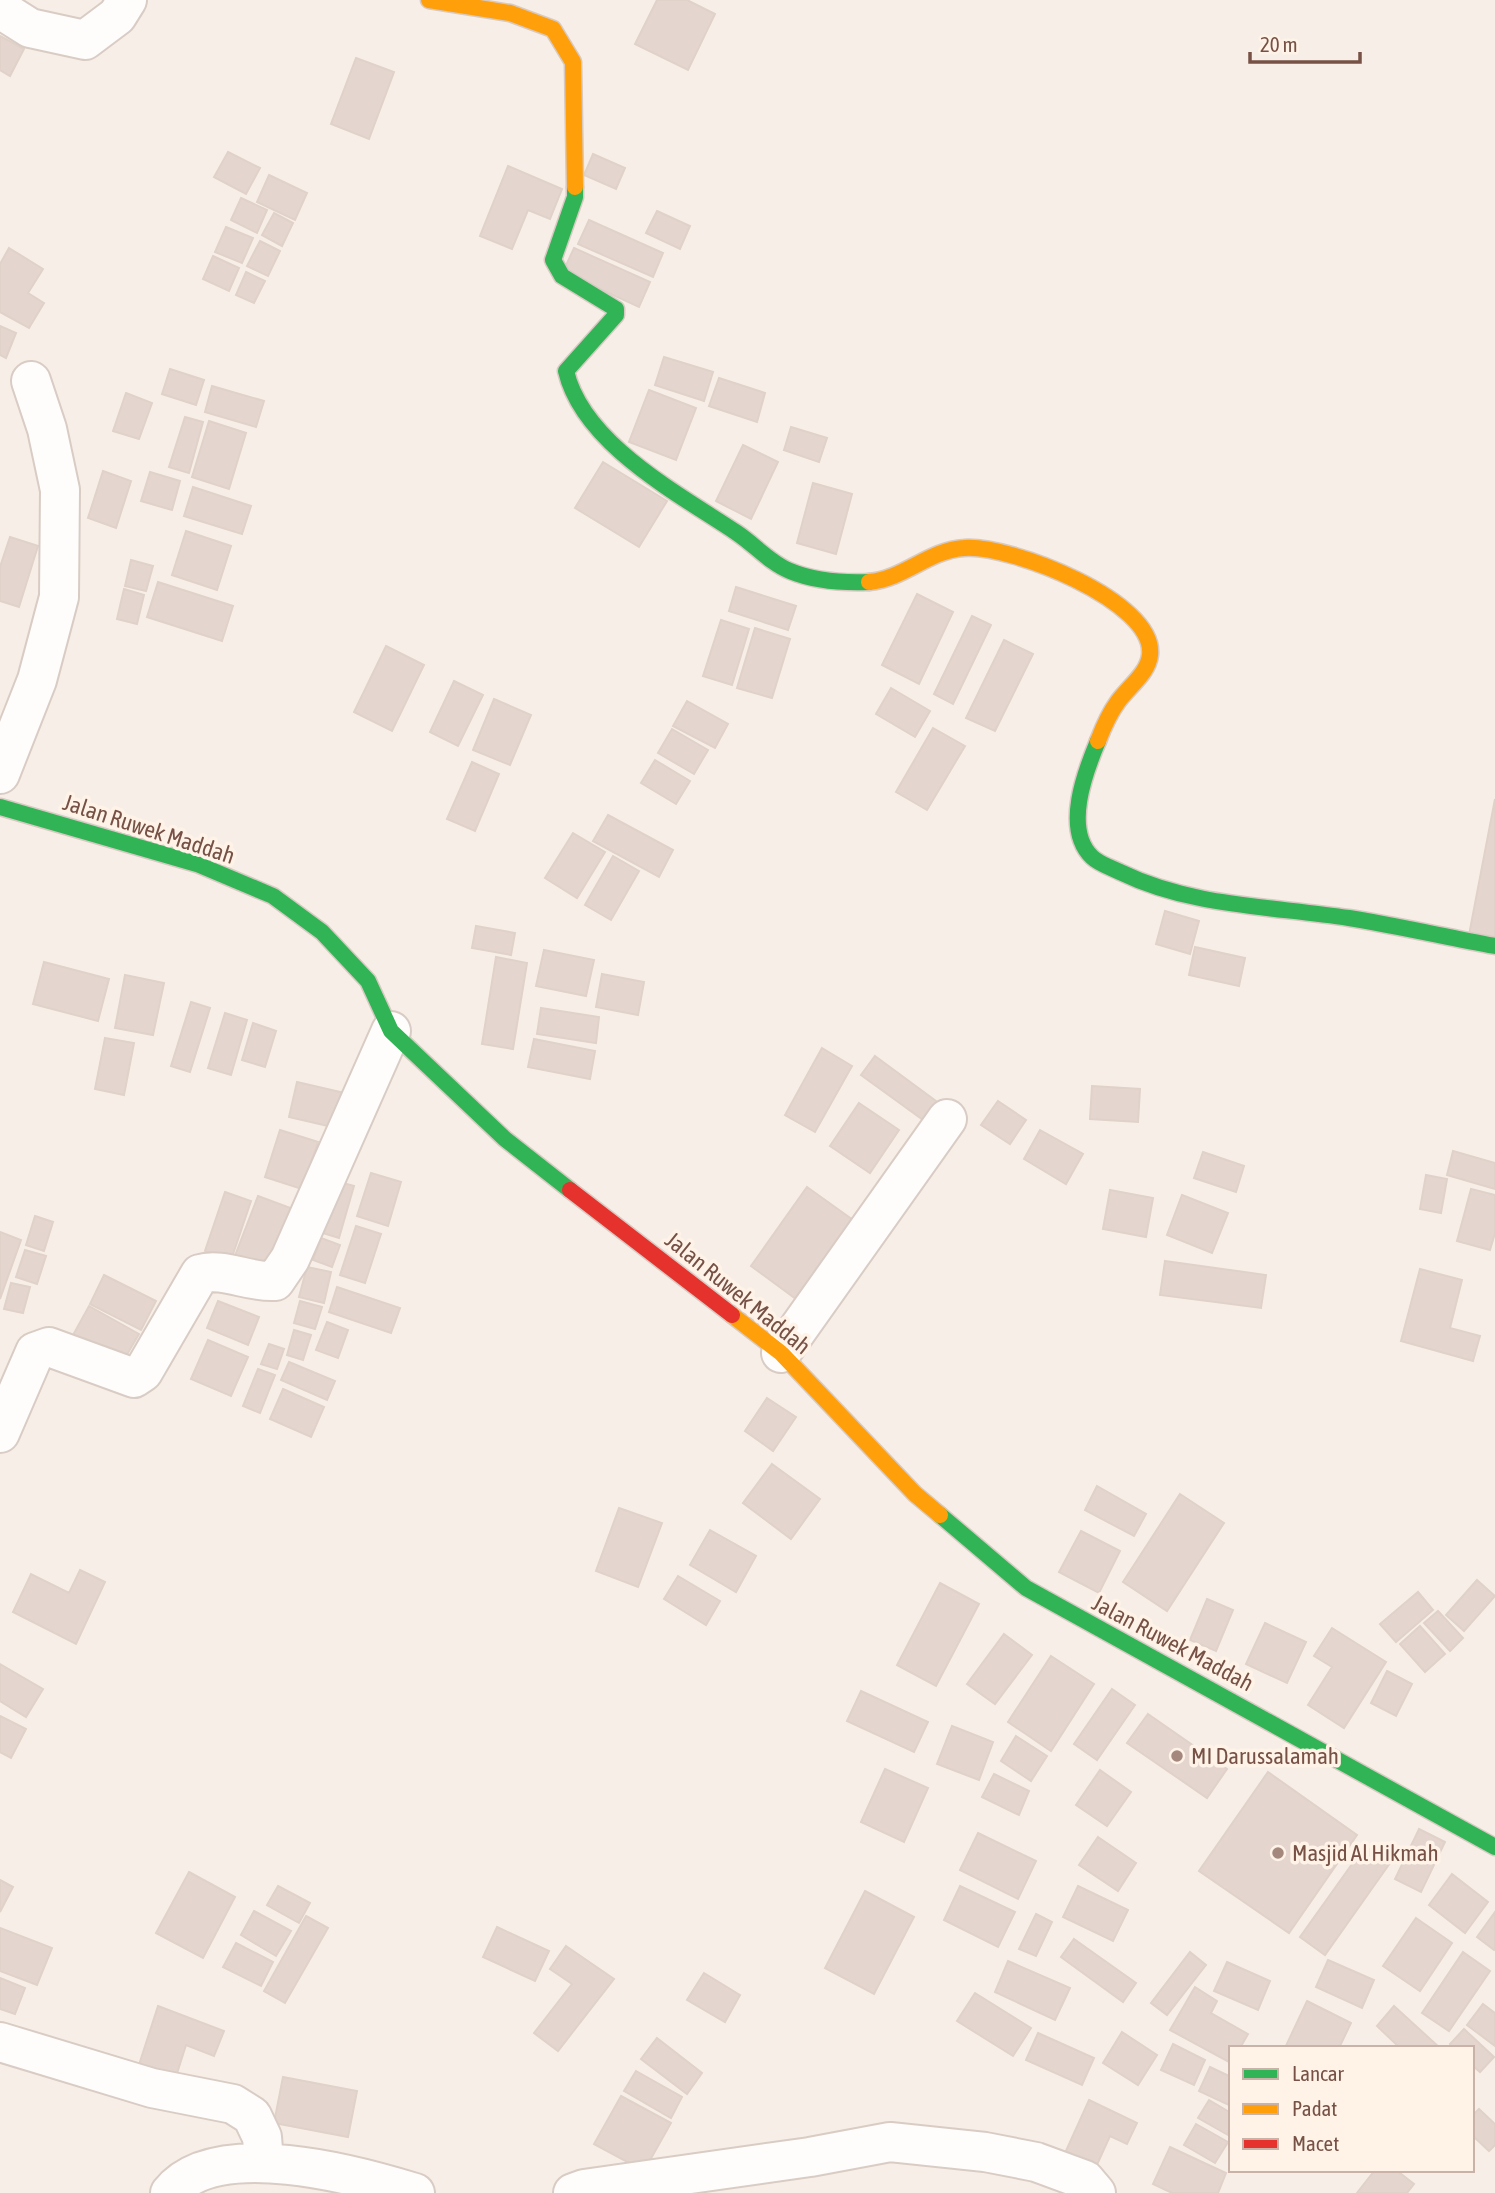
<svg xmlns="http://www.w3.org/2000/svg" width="1495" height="2193" font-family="'Asap Condensed',sans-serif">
<rect width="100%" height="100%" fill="#f7efe7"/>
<path fill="#e4d6cf" stroke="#e0d1c9" stroke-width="2" d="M 657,0 L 687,0 L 715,14 L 688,70 L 635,44 Z
M 0,36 L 24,49 L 10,76 L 0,70 Z
M 356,58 L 394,72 L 369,139 L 331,124 Z
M 228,152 L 260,168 L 246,194 L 214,177 Z
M 593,154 L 625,168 L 616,189 L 584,175 Z
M 508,166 L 562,189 L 550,219 L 528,210 L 512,249 L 480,236 Z
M 269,175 L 307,193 L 295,220 L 257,202 Z
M 241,198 L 267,210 L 257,233 L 231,220 Z
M 657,211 L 690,226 L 680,249 L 646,233 Z
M 274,213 L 293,223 L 282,246 L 262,235 Z
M 589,220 L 663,253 L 653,277 L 578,244 Z
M 226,227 L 253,238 L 242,263 L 215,252 Z
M 260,241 L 280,251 L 268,276 L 247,266 Z
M 9,248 L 43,269 L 28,293 L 44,303 L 29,328 L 0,312 L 0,264 Z
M 574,248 L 650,282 L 639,307 L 563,272 Z
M 213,256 L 239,268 L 229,291 L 203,279 Z
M 246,272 L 265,281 L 254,303 L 236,295 Z
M 0,326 L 16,333 L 6,358 L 0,355 Z
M 664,357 L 713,372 L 704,401 L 655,385 Z
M 170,369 L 204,380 L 196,405 L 162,394 Z
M 719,378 L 765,393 L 757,422 L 709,406 Z
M 212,386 L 264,401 L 256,427 L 205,412 Z
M 649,390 L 696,408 L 676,460 L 629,442 Z
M 126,393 L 152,403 L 139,439 L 113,431 Z
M 185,417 L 203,422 L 189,473 L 169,467 Z
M 209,421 L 246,433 L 229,489 L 192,477 Z
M 791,427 L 827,438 L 819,462 L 784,450 Z
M 743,445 L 778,462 L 751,519 L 716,501 Z
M 603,462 L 667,501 L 639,547 L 575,508 Z
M 103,471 L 131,481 L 116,528 L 88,518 Z
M 150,472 L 180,481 L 172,510 L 141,501 Z
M 813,483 L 852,494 L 836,554 L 797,543 Z
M 193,487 L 251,506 L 242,534 L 184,516 Z
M 186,531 L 231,546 L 217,590 L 172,575 Z
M 10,537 L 38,546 L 19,607 L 0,601 L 0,567 Z
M 131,560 L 153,566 L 146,591 L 125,586 Z
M 158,582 L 233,606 L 222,641 L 147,617 Z
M 736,587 L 796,606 L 788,630 L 729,611 Z
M 124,589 L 144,595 L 137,624 L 117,619 Z
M 917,594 L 953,612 L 919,684 L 882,665 Z
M 972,616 L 991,625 L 953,704 L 934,694 Z
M 721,620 L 749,629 L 732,685 L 703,676 Z
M 755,628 L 790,639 L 772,698 L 737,688 Z
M 1004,640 L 1033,654 L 995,731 L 966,718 Z
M 386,646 L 424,665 L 392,731 L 354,712 Z
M 454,681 L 483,695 L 458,746 L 430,732 Z
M 891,688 L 930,711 L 915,737 L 876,714 Z
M 494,699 L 531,715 L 510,765 L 473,750 Z
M 687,701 L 728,724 L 715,748 L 673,726 Z
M 933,728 L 965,746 L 927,810 L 896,792 Z
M 672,729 L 708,750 L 694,774 L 658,753 Z
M 655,760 L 690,781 L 676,804 L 641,783 Z
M 472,762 L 499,774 L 475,831 L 447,819 Z
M 1495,799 L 1495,940 L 1469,935 Z
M 608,815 L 673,850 L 659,877 L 593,841 Z
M 573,833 L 605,852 L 577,898 L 545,878 Z
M 613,856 L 639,871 L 611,920 L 585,905 Z
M 1165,911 L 1199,921 L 1190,954 L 1156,944 Z
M 476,926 L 515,933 L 511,955 L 472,948 Z
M 1195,947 L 1245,958 L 1239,986 L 1189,975 Z
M 544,950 L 594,960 L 586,996 L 536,986 Z
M 496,957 L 527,963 L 513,1049 L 482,1044 Z
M 44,962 L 109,979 L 98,1021 L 33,1004 Z
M 602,974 L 644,982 L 638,1015 L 596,1007 Z
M 125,975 L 164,983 L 153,1035 L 115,1028 Z
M 191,1002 L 210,1008 L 190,1072 L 171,1066 Z
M 541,1008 L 599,1017 L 596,1043 L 537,1034 Z
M 225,1013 L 247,1020 L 231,1075 L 208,1068 Z
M 253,1023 L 276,1031 L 265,1067 L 242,1060 Z
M 105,1038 L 134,1043 L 124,1095 L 95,1089 Z
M 534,1039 L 595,1051 L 590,1079 L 528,1067 Z
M 822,1048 L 852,1066 L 815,1132 L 785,1115 Z
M 875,1056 L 940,1104 L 926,1122 L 861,1075 Z
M 297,1082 L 349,1094 L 341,1129 L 289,1117 Z
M 1092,1086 L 1140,1089 L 1138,1122 L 1090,1119 Z
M 998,1101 L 1026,1120 L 1010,1144 L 981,1125 Z
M 859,1103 L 899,1130 L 870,1173 L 830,1146 Z
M 280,1130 L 318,1142 L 302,1189 L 265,1177 Z
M 1040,1130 L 1083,1154 L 1066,1184 L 1024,1159 Z
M 1453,1151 L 1495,1163 L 1495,1189 L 1447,1175 Z
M 1203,1152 L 1244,1166 L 1236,1192 L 1194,1178 Z
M 371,1173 L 401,1182 L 388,1226 L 357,1216 Z
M 1426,1175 L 1447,1179 L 1441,1213 L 1420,1209 Z
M 339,1182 L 354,1186 L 339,1238 L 323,1233 Z
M 807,1187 L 853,1220 L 796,1299 L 751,1266 Z
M 1471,1189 L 1495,1195 L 1495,1233 L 1490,1250 L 1457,1241 Z
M 1110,1190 L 1153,1198 L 1146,1237 L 1103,1229 Z
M 225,1192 L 251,1201 L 231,1260 L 205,1251 Z
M 1182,1195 L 1228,1213 L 1212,1253 L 1167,1235 Z
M 258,1196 L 296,1210 L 273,1275 L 233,1261 Z
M 35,1216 L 53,1222 L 44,1251 L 26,1245 Z
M 356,1226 L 381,1234 L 365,1283 L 340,1275 Z
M 0,1232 L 21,1240 L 0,1299 Z
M 321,1238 L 340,1245 L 332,1267 L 313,1260 Z
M 25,1250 L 46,1256 L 37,1284 L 16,1277 Z
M 1165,1261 L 1266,1275 L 1261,1308 L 1160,1295 Z
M 307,1267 L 331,1272 L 324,1303 L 299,1297 Z
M 1420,1269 L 1462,1280 L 1450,1328 L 1480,1336 L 1473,1361 L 1401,1341 Z
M 104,1275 L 156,1301 L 141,1330 L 90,1304 Z
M 11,1283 L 30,1287 L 23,1313 L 4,1309 Z
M 337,1287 L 400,1308 L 391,1333 L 329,1312 Z
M 218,1301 L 259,1317 L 248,1345 L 207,1328 Z
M 300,1301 L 322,1307 L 315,1329 L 294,1323 Z
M 89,1306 L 139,1334 L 122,1363 L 73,1335 Z
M 327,1322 L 348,1330 L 338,1358 L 316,1350 Z
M 294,1330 L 311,1335 L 303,1360 L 287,1355 Z
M 208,1340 L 248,1357 L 231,1396 L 191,1379 Z
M 269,1344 L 284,1349 L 277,1369 L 261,1364 Z
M 289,1362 L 335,1381 L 327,1400 L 281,1380 Z
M 258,1369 L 275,1375 L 260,1413 L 243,1406 Z
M 283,1389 L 324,1407 L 311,1437 L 270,1419 Z
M 767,1398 L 796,1417 L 773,1451 L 745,1431 Z
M 772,1464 L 820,1499 L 791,1539 L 743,1503 Z
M 1097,1486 L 1146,1514 L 1134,1536 L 1085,1510 Z
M 1180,1494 L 1224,1523 L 1167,1611 L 1123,1582 Z
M 619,1508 L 662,1523 L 638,1587 L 596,1571 Z
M 710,1530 L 756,1556 L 736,1592 L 690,1565 Z
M 1081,1531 L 1120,1551 L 1099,1593 L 1059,1572 Z
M 80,1570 L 105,1582 L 76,1644 L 13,1612 L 31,1574 L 69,1593 Z
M 678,1576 L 720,1601 L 706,1625 L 664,1599 Z
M 1477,1580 L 1495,1596 L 1464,1631 L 1446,1615 Z
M 940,1583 L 979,1604 L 936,1686 L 897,1665 Z
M 1418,1592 L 1433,1610 L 1396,1642 L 1380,1624 Z
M 1207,1599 L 1233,1610 L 1216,1651 L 1190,1640 Z
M 1438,1611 L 1463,1638 L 1450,1651 L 1424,1623 Z
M 1265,1623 L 1306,1642 L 1287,1683 L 1246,1664 Z
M 1420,1626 L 1445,1654 L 1425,1672 L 1400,1644 Z
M 1332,1628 L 1386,1662 L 1344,1728 L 1308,1705 L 1332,1667 L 1314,1656 Z
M 1004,1634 L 1032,1655 L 995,1704 L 967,1684 Z
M 1051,1656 L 1094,1684 L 1051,1751 L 1008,1722 Z
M 0,1664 L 43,1689 L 26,1717 L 0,1701 Z
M 1387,1671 L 1412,1684 L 1396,1716 L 1371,1703 Z
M 1112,1689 L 1135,1705 L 1097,1760 L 1074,1744 Z
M 861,1691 L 928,1722 L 914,1752 L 847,1721 Z
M 1148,1714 L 1227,1769 L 1207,1798 L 1127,1743 Z
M 0,1716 L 26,1729 L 11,1758 L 0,1752 Z
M 952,1726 L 993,1742 L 979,1780 L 937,1764 Z
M 1016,1736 L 1047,1756 L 1031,1781 L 1001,1761 Z
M 885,1769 L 928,1788 L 904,1842 L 861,1822 Z
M 1100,1770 L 1131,1792 L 1107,1826 L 1076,1805 Z
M 1268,1772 L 1357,1835 L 1289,1933 L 1199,1871 Z
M 994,1774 L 1029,1791 L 1019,1815 L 982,1797 Z
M 1419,1829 L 1445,1842 L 1421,1892 L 1395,1879 Z
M 978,1833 L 1036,1861 L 1018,1899 L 960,1870 Z
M 1098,1837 L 1136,1863 L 1118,1891 L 1079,1865 Z
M 1365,1846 L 1390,1863 L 1325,1955 L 1300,1937 Z
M 189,1872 L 235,1897 L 203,1958 L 156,1933 Z
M 1452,1874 L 1488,1902 L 1465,1933 L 1429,1905 Z
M 0,1880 L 13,1887 L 0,1912 Z
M 278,1886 L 310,1903 L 299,1923 L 267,1905 Z
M 960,1886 L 1015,1912 L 998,1947 L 944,1920 Z
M 1078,1886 L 1128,1910 L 1113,1941 L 1063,1917 Z
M 865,1891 L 914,1917 L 874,1994 L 825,1968 Z
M 254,1911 L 291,1931 L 276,1956 L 241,1935 Z
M 1495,1912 L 1495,1949 L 1494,1950 L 1477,1937 Z
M 1036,1914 L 1052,1922 L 1036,1956 L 1019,1949 Z
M 306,1916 L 328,1928 L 285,2003 L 264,1991 Z
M 1416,1918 L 1452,1943 L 1420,1991 L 1383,1966 Z
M 497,1927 L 549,1951 L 535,1981 L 483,1957 Z
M 0,1928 L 52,1948 L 37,1985 L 0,1971 Z
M 1074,1939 L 1136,1983 L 1123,2002 L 1061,1957 Z
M 236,1943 L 273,1962 L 261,1986 L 223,1967 Z
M 566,1946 L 614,1979 L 558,2051 L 534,2033 L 572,1984 L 550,1969 Z
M 1190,1952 L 1206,1965 L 1167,2015 L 1151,2003 Z
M 1463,1952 L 1490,1971 L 1449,2031 L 1422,2013 Z
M 1328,1960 L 1374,1980 L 1362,2008 L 1316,1987 Z
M 1008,1961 L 1070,1988 L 1055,2020 L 995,1992 Z
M 1227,1962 L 1270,1981 L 1258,2010 L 1214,1991 Z
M 704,1973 L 740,1995 L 725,2022 L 687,2000 Z
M 0,1978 L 25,1988 L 15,2014 L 0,2009 Z
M 1195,1987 L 1217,2001 L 1211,2013 L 1248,2034 L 1240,2048 L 1231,2048 L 1231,2063 L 1170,2030 Z
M 975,1993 L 1031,2028 L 1013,2056 L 957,2021 Z
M 1307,2001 L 1351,2023 L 1339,2048 L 1285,2048 Z
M 1483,2004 L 1495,2013 L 1495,2046 L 1467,2025 Z
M 158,2006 L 224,2031 L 214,2056 L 186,2045 L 173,2086 L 136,2074 Z
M 1394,2006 L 1440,2048 L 1400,2048 L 1377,2026 Z
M 1464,2029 L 1494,2057 L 1480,2072 L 1472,2065 L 1472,2048 L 1453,2048 L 1450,2044 Z
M 1122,2032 L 1157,2055 L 1138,2085 L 1103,2063 Z
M 1038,2033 L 1094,2058 L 1082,2085 L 1026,2060 Z
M 657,2038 L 702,2073 L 687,2094 L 641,2059 Z
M 1173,2044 L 1205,2060 L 1194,2085 L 1161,2070 Z
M 1210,2067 L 1231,2077 L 1231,2106 L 1199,2091 Z
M 636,2071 L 682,2097 L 671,2118 L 624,2091 Z
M 283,2077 L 357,2091 L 348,2137 L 274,2123 Z
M 621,2096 L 671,2123 L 644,2171 L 594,2144 Z
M 1089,2100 L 1137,2123 L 1127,2144 L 1110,2136 L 1096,2167 L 1065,2153 Z
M 1209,2100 L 1231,2113 L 1228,2135 L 1198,2118 Z
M 1479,2109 L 1495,2124 L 1495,2145 L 1489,2151 L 1472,2135 L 1472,2116 Z
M 1196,2124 L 1228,2142 L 1215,2163 L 1184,2145 Z
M 1170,2147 L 1226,2173 L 1218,2193 L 1172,2193 L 1153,2184 Z
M 1375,2170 L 1396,2170 L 1414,2184 L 1407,2193 L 1357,2193 Z"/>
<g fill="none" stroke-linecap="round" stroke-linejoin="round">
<defs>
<path id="street" d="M 0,9 L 30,28 L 85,40 L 117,16 L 127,0
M 0,774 L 37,680 L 59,597 L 60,490 L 47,429 L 31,381
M 781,1353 L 947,1119
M 0,1433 L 35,1352 L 49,1347 L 134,1378 L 143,1372 L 200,1274 C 223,1267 250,1283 275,1281 L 290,1259 L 391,1031
M 0,2042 L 152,2088 L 233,2104 L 252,2116 L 262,2137 L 264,2162
M 170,2193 C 215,2136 357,2175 415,2193
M 573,2193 L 584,2189 L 810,2157 L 890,2142 L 985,2152 L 1036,2162 L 1085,2180 L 1096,2193"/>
<path id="fast" d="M 575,187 L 575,197 L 553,260 L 562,276 L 616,309 L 616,315 L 566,371 C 583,444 679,494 737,533 C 755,545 770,563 790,571 C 814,581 843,583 869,582
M 1098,741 C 1085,772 1063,829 1092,857 C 1099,864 1112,868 1120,872 C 1192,907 1271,906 1349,918 C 1398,926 1446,937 1495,946
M 0,807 L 197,864 L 273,896 L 322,932 L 368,981 L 391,1031 L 505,1139 L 570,1190
M 940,1515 L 1026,1588 L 1495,1847"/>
<path id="slow" d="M 429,0 L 510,13 L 553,29 L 573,62 L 575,187
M 869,582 C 904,579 929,550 964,548 C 1009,544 1156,601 1150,655 C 1148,674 1127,688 1117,703 C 1109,714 1103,728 1098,741
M 732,1315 L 781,1353 L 915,1494 L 940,1515"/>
<path id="jam" d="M 570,1190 L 732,1315"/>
</defs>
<use href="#street" stroke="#d9ccc5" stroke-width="42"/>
<use href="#fast" stroke="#d8cac3" stroke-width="19"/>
<use href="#slow" stroke="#d8cac3" stroke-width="19"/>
<use href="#jam" stroke="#d8cac3" stroke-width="19"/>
<use href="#street" stroke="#fefdfb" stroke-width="38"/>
<use href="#fast" stroke="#30b455" stroke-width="16"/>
<use href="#slow" stroke="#ff9f0a" stroke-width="16"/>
<use href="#jam" stroke="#e5322d" stroke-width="16"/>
</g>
<g fill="#a4887e" stroke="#fff3e8" stroke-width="2.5">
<circle cx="1177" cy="1756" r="7"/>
<circle cx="1278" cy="1853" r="7"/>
</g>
<g text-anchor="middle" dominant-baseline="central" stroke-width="7" stroke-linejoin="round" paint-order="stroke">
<g font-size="23" fill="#775145" stroke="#fff3e8">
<text transform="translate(149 829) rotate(18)">Jalan Ruwek Maddah</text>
<text transform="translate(738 1293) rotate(39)">Jalan Ruwek Maddah</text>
<text transform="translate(1173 1643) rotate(28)">Jalan Ruwek Maddah</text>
</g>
<g font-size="23" fill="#775145" stroke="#fff3e8" text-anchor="start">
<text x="1191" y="1756">MI Darussalamah</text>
<text x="1292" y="1853">Masjid Al Hikmah</text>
</g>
</g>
<rect x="1229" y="2046" width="245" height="126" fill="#fff3e8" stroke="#c9b2a7" stroke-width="2"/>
<rect x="1243" y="2069" width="35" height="10" fill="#30b455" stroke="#c9b2a7" stroke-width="2"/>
<text x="1292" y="2081" font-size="21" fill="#775145">Lancar</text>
<rect x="1243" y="2104" width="35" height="10" fill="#ff9f0a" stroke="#c9b2a7" stroke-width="2"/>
<text x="1292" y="2116" font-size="21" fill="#775145">Padat</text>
<rect x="1243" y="2139" width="35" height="10" fill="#e5322d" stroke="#c9b2a7" stroke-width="2"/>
<text x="1292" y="2151" font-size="21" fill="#775145">Macet</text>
<path d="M1250 52v10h110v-10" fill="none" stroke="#775145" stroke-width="3.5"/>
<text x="1260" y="52" font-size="21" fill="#775145" stroke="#fff3e8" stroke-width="5" paint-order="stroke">20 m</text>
</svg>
